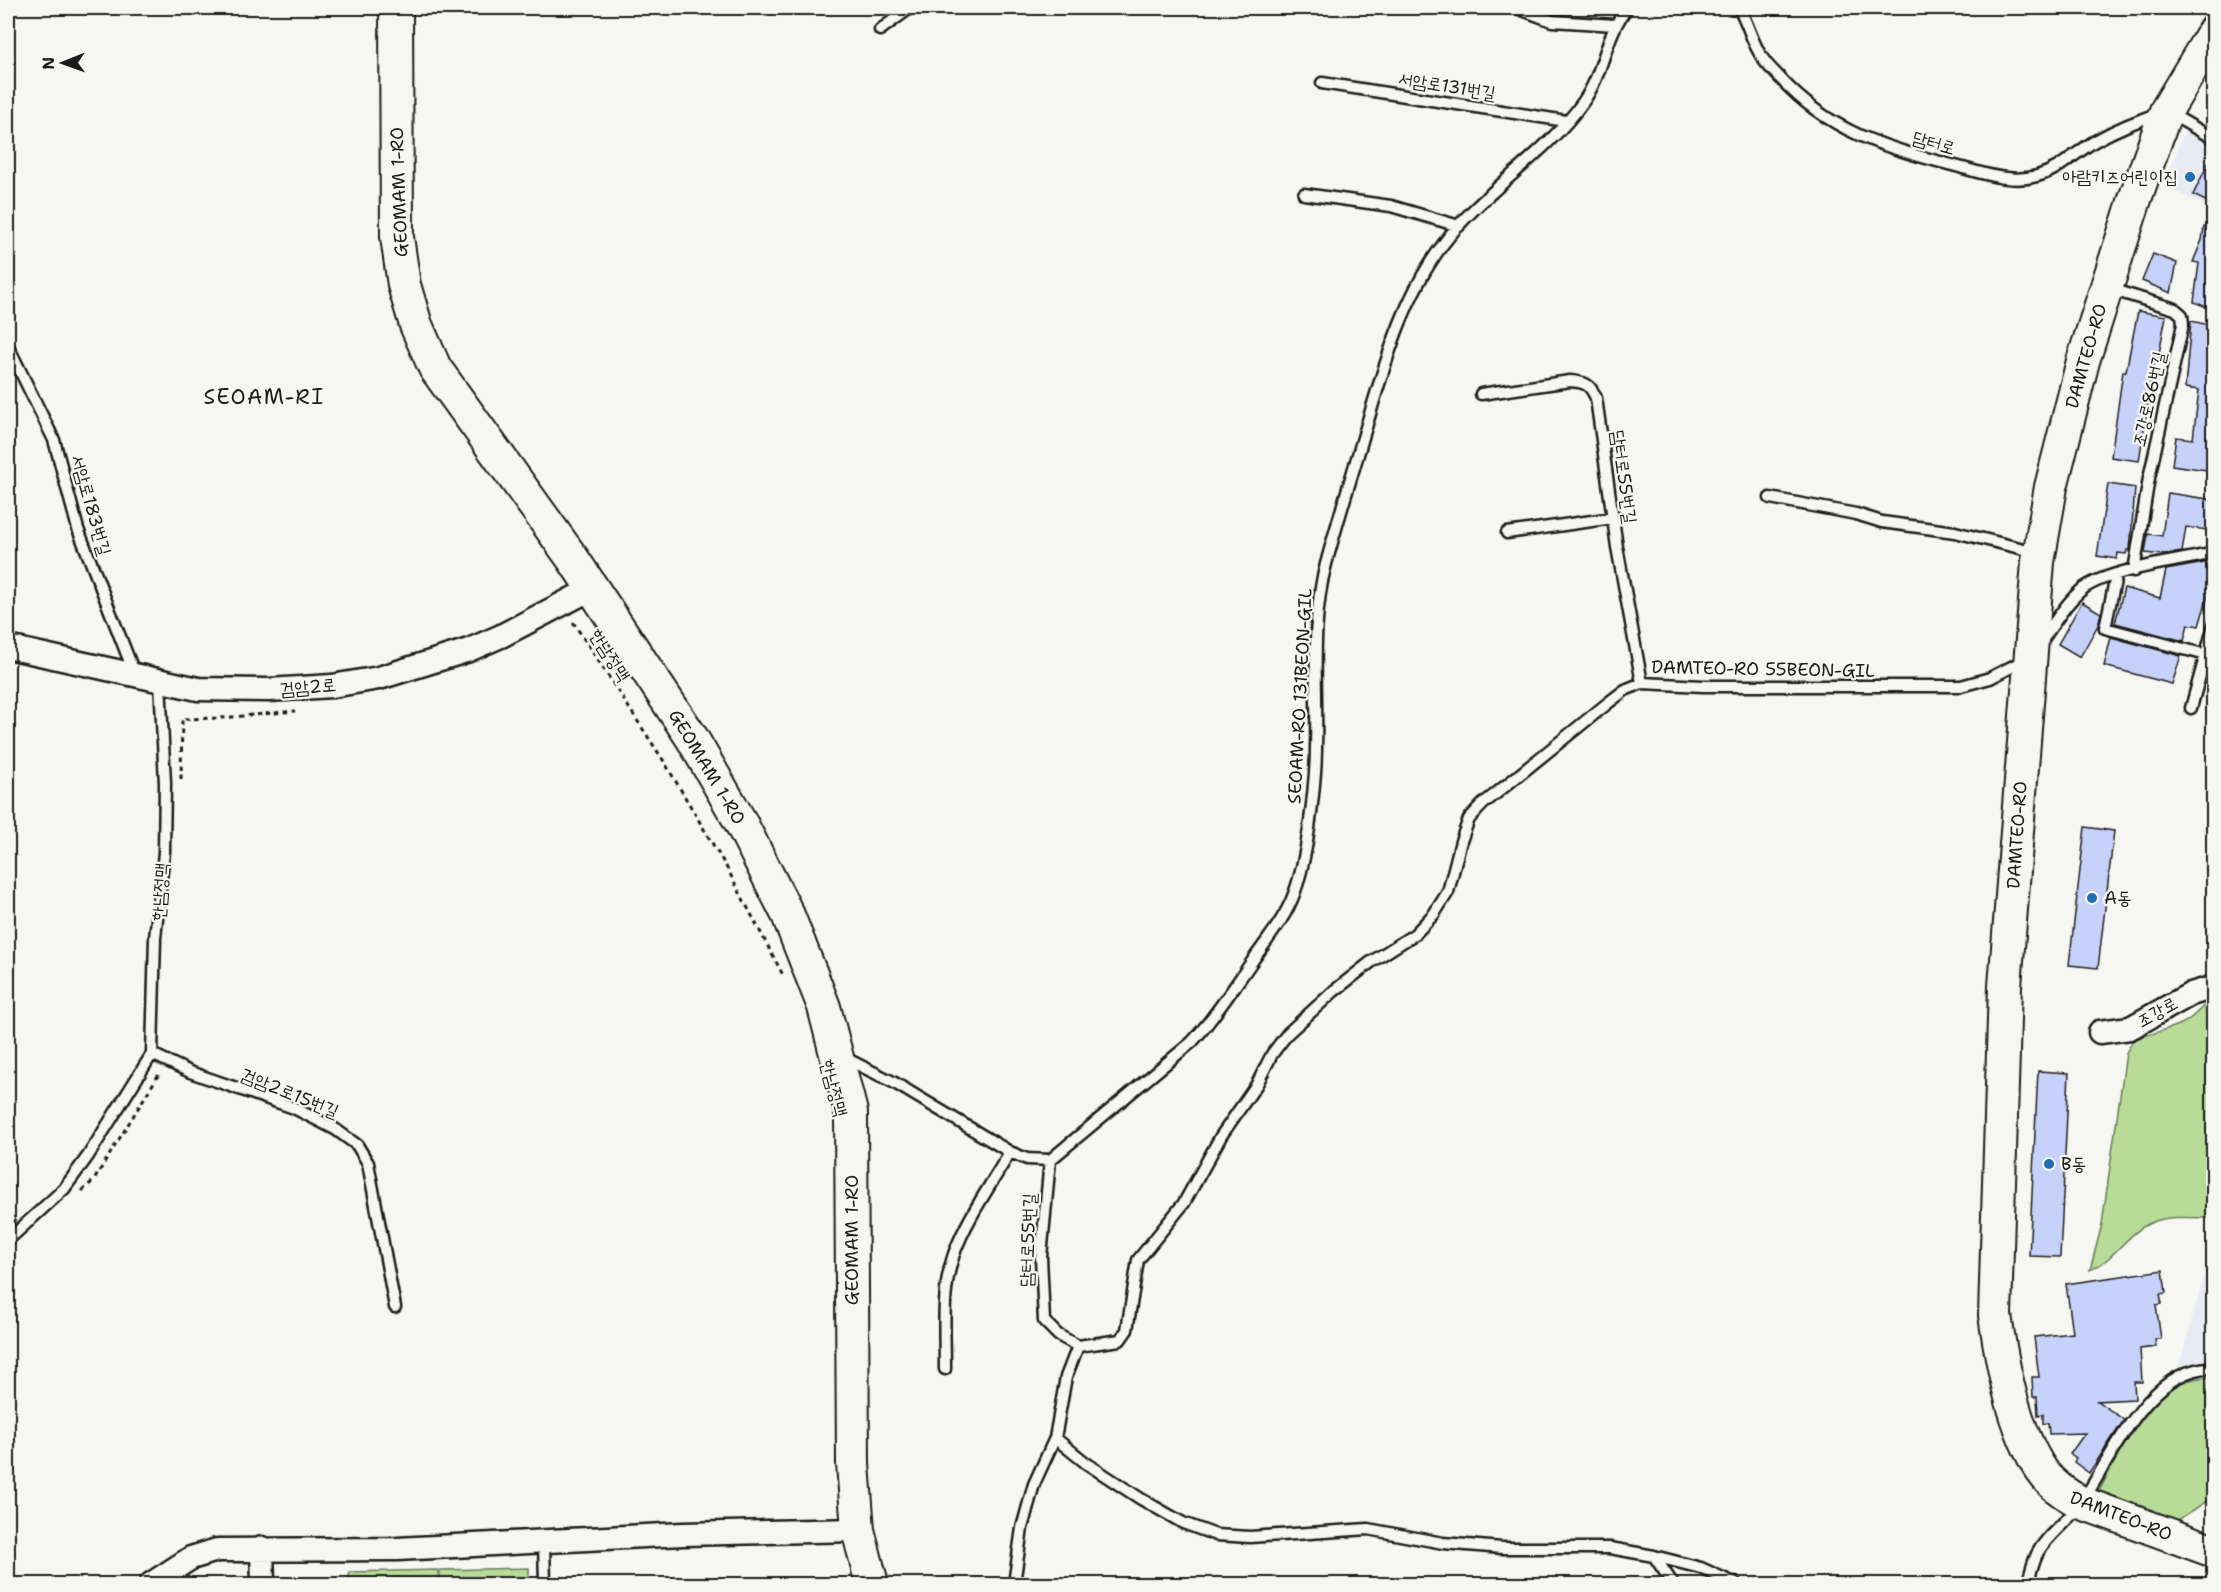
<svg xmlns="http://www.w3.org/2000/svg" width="2221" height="1592" font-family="'Shantell Sans','Poor Story',sans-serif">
<rect width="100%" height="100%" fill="#f6f6f2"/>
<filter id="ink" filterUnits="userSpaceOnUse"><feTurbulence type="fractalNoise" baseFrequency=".0167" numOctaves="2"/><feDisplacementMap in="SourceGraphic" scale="12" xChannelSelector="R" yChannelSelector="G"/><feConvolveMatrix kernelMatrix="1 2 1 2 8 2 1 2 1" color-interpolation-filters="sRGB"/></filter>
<g filter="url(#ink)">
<path fill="#e8ebf4" d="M 2186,128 L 2213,142 L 2213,210 L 2164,185 Z
M 2213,1243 L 2213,1362 L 2194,1362 L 2179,1366 Z"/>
<path fill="#b6dc97" stroke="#697c5a" stroke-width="1.5" d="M 2213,1001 L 2213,1218 C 2195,1218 2170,1215 2153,1222 C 2128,1231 2115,1260 2090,1270 L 2102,1224 L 2126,1053 L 2133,1040 C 2149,1034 2167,1030 2183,1023 C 2196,1017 2200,1005 2213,1001 Z
M 2213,1377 L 2213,1497 L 2172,1524 L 2098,1493 C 2116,1459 2141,1409 2173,1387 C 2185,1379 2200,1378 2213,1377 Z
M 529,1568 L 529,1584 L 440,1584 L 440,1570 Z
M 438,1570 L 438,1584 L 349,1584 L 349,1572 Z"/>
<path fill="#c7d2fa" stroke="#1c1c1c" stroke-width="1.5" d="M 2214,151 L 2214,205 L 2193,195 Z
M 2214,215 L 2214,310 L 2194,302 L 2199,263 L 2193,262 L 2202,240 L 2204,227 L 2208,227 Z
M 2153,254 L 2177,263 L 2171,293 L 2142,281 Z
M 2138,311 L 2166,316 L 2158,359 L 2155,359 L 2139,461 L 2111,457 L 2123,371 L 2126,371 Z
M 2191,321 L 2214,326 L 2214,471 L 2172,465 L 2176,437 L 2193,439 L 2199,390 L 2185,388 Z
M 2108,484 L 2135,488 L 2130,550 L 2127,550 L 2126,554 L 2118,553 L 2117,559 L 2097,556 Z
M 2168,493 L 2214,500 L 2214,531 L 2186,527 L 2182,552 L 2163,555 L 2145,553 L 2148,534 L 2162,536 Z
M 2210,562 L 2214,562 L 2214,575 L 2199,626 L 2188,624 L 2184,641 L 2115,623 L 2124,588 L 2160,598 L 2166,570 Z
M 2082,602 L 2101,613 L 2098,625 L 2080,657 L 2058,644 Z
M 2111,637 L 2181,656 L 2172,684 L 2104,666 Z
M 2085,827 L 2114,831 L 2098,968 L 2069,965 Z
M 2038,1071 L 2069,1073 L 2060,1257 L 2029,1256 Z
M 2163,1270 L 2166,1293 L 2160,1294 L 2162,1304 L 2156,1305 L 2161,1339 L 2155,1339 L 2156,1347 L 2140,1349 L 2142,1382 L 2134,1382 L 2135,1399 L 2097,1401 L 2124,1420 L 2089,1473 L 2074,1462 L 2076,1458 L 2070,1454 L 2085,1433 L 2049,1434 L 2048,1423 L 2043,1424 L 2043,1414 L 2038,1415 L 2037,1397 L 2033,1397 L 2032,1377 L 2039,1377 L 2034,1337 L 2073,1333 L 2066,1284 Z"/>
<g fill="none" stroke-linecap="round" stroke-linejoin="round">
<defs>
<path id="lane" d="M 1517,8 L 1552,21 L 1615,25
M 1739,8 C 1748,23 1752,43 1762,57 C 1766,65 1774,71 1780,78 C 1828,131 1885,148 1952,165 C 1979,172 2009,184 2037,176 C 2060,170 2075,153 2095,141 C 2118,128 2141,119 2166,111 L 2214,139
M 880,30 L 910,8
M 1322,83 L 1566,121
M 1304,194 L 1391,206 L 1459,226
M 2110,289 L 2175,309 L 2182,315 L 2183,324 L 2149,478 L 2134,571
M 8,346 L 54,440 L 78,529 L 135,675
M 1481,394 L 1570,381 C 1585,382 1590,384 1596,398 L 1617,547 L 1642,683
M 1770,498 L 1856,514 L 1882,522 L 1955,532 L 2036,552
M 1507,533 L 1613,518
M 2116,576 L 2105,628 L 2214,657
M 2041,642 C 2054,624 2066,602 2084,588 C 2111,569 2180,561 2214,553
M 2191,708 L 2214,625
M 152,1054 L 190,1072 L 294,1108 L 335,1129 L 357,1145 L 368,1163 L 395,1307
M 843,1057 L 893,1082 L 1010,1152 L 1027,1159 L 1050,1160 L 1041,1257 L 1044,1321 L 1058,1335 L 1078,1346
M 1050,1160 L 1192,1042 C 1214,1018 1232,990 1251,963 C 1266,941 1285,919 1294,894 C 1307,860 1312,810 1315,773 C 1320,705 1308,631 1326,564 C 1337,523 1350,482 1362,441 C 1382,374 1401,299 1444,243 C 1484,190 1545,156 1583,102 C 1604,73 1605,35 1627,8
M 8,1240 L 64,1189 L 88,1156 L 152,1054 L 155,938 L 164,852 L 165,783 L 160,681
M 945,1369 C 945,1332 941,1290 954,1254 C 967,1218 991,1185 1010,1152
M 1055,1438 L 1086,1463 L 1141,1499 L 1183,1523 L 1216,1535 L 1250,1537 L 1368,1529 L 1443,1543 L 1502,1548 L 1610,1548 L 1654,1556 L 1673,1584
M 544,1543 L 545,1584
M 1654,1556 L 1701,1568 L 1736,1584
M 1014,1584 L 1022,1528 L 1034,1484 L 1055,1438 L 1066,1377 L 1078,1346 L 1120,1340 L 1127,1330 L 1138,1260 L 1184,1203 L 1221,1136 L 1257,1084 L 1272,1054 L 1288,1033 L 1334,991 L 1371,962 L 1415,934 L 1434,914 L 1448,892 L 1461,841 L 1469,819 L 1483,804 L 1608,703 L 1625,690 L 1642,683 L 1703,686 L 1961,686 L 1990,678 L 2025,660
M 2027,1584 C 2031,1574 2032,1564 2037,1554 C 2047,1534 2069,1521 2082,1502 C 2112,1457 2150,1365 2214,1368"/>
<path id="street" d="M 8,647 L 198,689 L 269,690 L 332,686 L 379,678 L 469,650 L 501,636 L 593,588
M 2100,1032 L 2130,1028 L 2191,994 L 2214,987
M 262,1548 L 263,1584
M 151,1584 L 191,1558 L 217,1550 L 397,1549 L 683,1534 L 858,1530"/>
<path id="secondary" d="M 396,8 L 397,237 L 404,285 L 416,325 L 435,368 L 573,559 L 692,738 L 740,821 L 788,915 L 824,1007 L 851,1112 L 853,1464 L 858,1530 L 872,1584
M 2214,31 L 2166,111 L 2135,199 L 2083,361 L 2051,487 L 2038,562 L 2005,986 L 1995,1315 C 2002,1364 2014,1430 2042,1471 C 2052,1486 2066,1495 2082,1503 L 2214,1551"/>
</defs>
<use href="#lane" stroke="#1c1c1c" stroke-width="15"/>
<use href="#street" stroke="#1c1c1c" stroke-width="27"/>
<use href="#secondary" stroke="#1c1c1c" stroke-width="36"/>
<path stroke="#1c1c1c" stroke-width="3" stroke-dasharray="4.5 4.5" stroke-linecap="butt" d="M 573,622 L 665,763 L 728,870 L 784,977
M 181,779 L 182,719 L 222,718 L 295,711
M 82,1191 L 94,1180 L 159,1074"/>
<use href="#lane" stroke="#f6f6f2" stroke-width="10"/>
<use href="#street" stroke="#f6f6f2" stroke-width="22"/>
<use href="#secondary" stroke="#f6f6f2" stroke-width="32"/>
</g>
</g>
<g fill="#1f6fb2" stroke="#f6f6f2" stroke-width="2">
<circle cx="2190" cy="177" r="6"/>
<circle cx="2092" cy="898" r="6"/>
<circle cx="2049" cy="1164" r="6"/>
</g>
<g text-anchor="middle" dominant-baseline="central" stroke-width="4.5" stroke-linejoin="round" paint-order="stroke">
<g font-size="18" fill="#1c1c1c" stroke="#f6f6f2">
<text transform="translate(1447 86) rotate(9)">서암로131번길</text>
<text transform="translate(1934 143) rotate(16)">담터로</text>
<text transform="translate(399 192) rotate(-92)">GEOMAM 1-RO</text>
<text transform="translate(2086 356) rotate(-74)">DAMTEO-RO</text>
<text transform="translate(2149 399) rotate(-77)">조강로86번길</text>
<text transform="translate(1624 477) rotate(82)">담터로55번길</text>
<text transform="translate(91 505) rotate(74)">서암로183번길</text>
<text transform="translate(610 655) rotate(57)">한남정맥</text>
<text transform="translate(1763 669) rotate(1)">DAMTEO-RO 55BEON-GIL</text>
<text transform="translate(308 687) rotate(-5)">검암2로</text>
<text transform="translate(1300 696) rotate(-87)">SEOAM-RO 131BEON-GIL</text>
<text transform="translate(707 767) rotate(59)">GEOMAM 1-RO</text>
<text transform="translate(2017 835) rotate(-86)">DAMTEO-RO</text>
<text transform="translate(160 892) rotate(-86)">한남정맥</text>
<text transform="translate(2157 1012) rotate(-29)">조강로</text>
<text transform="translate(834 1088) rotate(75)">한남정맥</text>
<text transform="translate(290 1093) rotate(22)">검암2로15번길</text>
<text transform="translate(852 1240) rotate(-90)">GEOMAM 1-RO</text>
<text transform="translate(1028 1240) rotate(-88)">담터로55번길</text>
<text transform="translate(2121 1516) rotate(21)">DAMTEO-RO</text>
</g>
<g font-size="18" fill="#1c1c1c" stroke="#f6f6f2" text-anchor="start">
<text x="2178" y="177" text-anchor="end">아람키즈어린이집</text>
<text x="2104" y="898">A동</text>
<text x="2061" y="1164">B동</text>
</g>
<g font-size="21" letter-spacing="1.5" fill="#1c1c1c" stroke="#f6f6f2">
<text x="264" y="397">SEOAM-RI</text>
</g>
</g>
<rect width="2221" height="1592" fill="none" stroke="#f6f6f2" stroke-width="30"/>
<rect x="15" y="15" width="2191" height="1562" fill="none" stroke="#1c1c1c" stroke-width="2" filter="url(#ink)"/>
<g transform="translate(63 63) rotate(269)" stroke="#f6f6f2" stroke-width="4.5" paint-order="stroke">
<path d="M0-4.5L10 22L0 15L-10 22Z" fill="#1c1c1c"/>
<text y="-9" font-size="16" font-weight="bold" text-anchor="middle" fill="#1c1c1c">N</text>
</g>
</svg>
